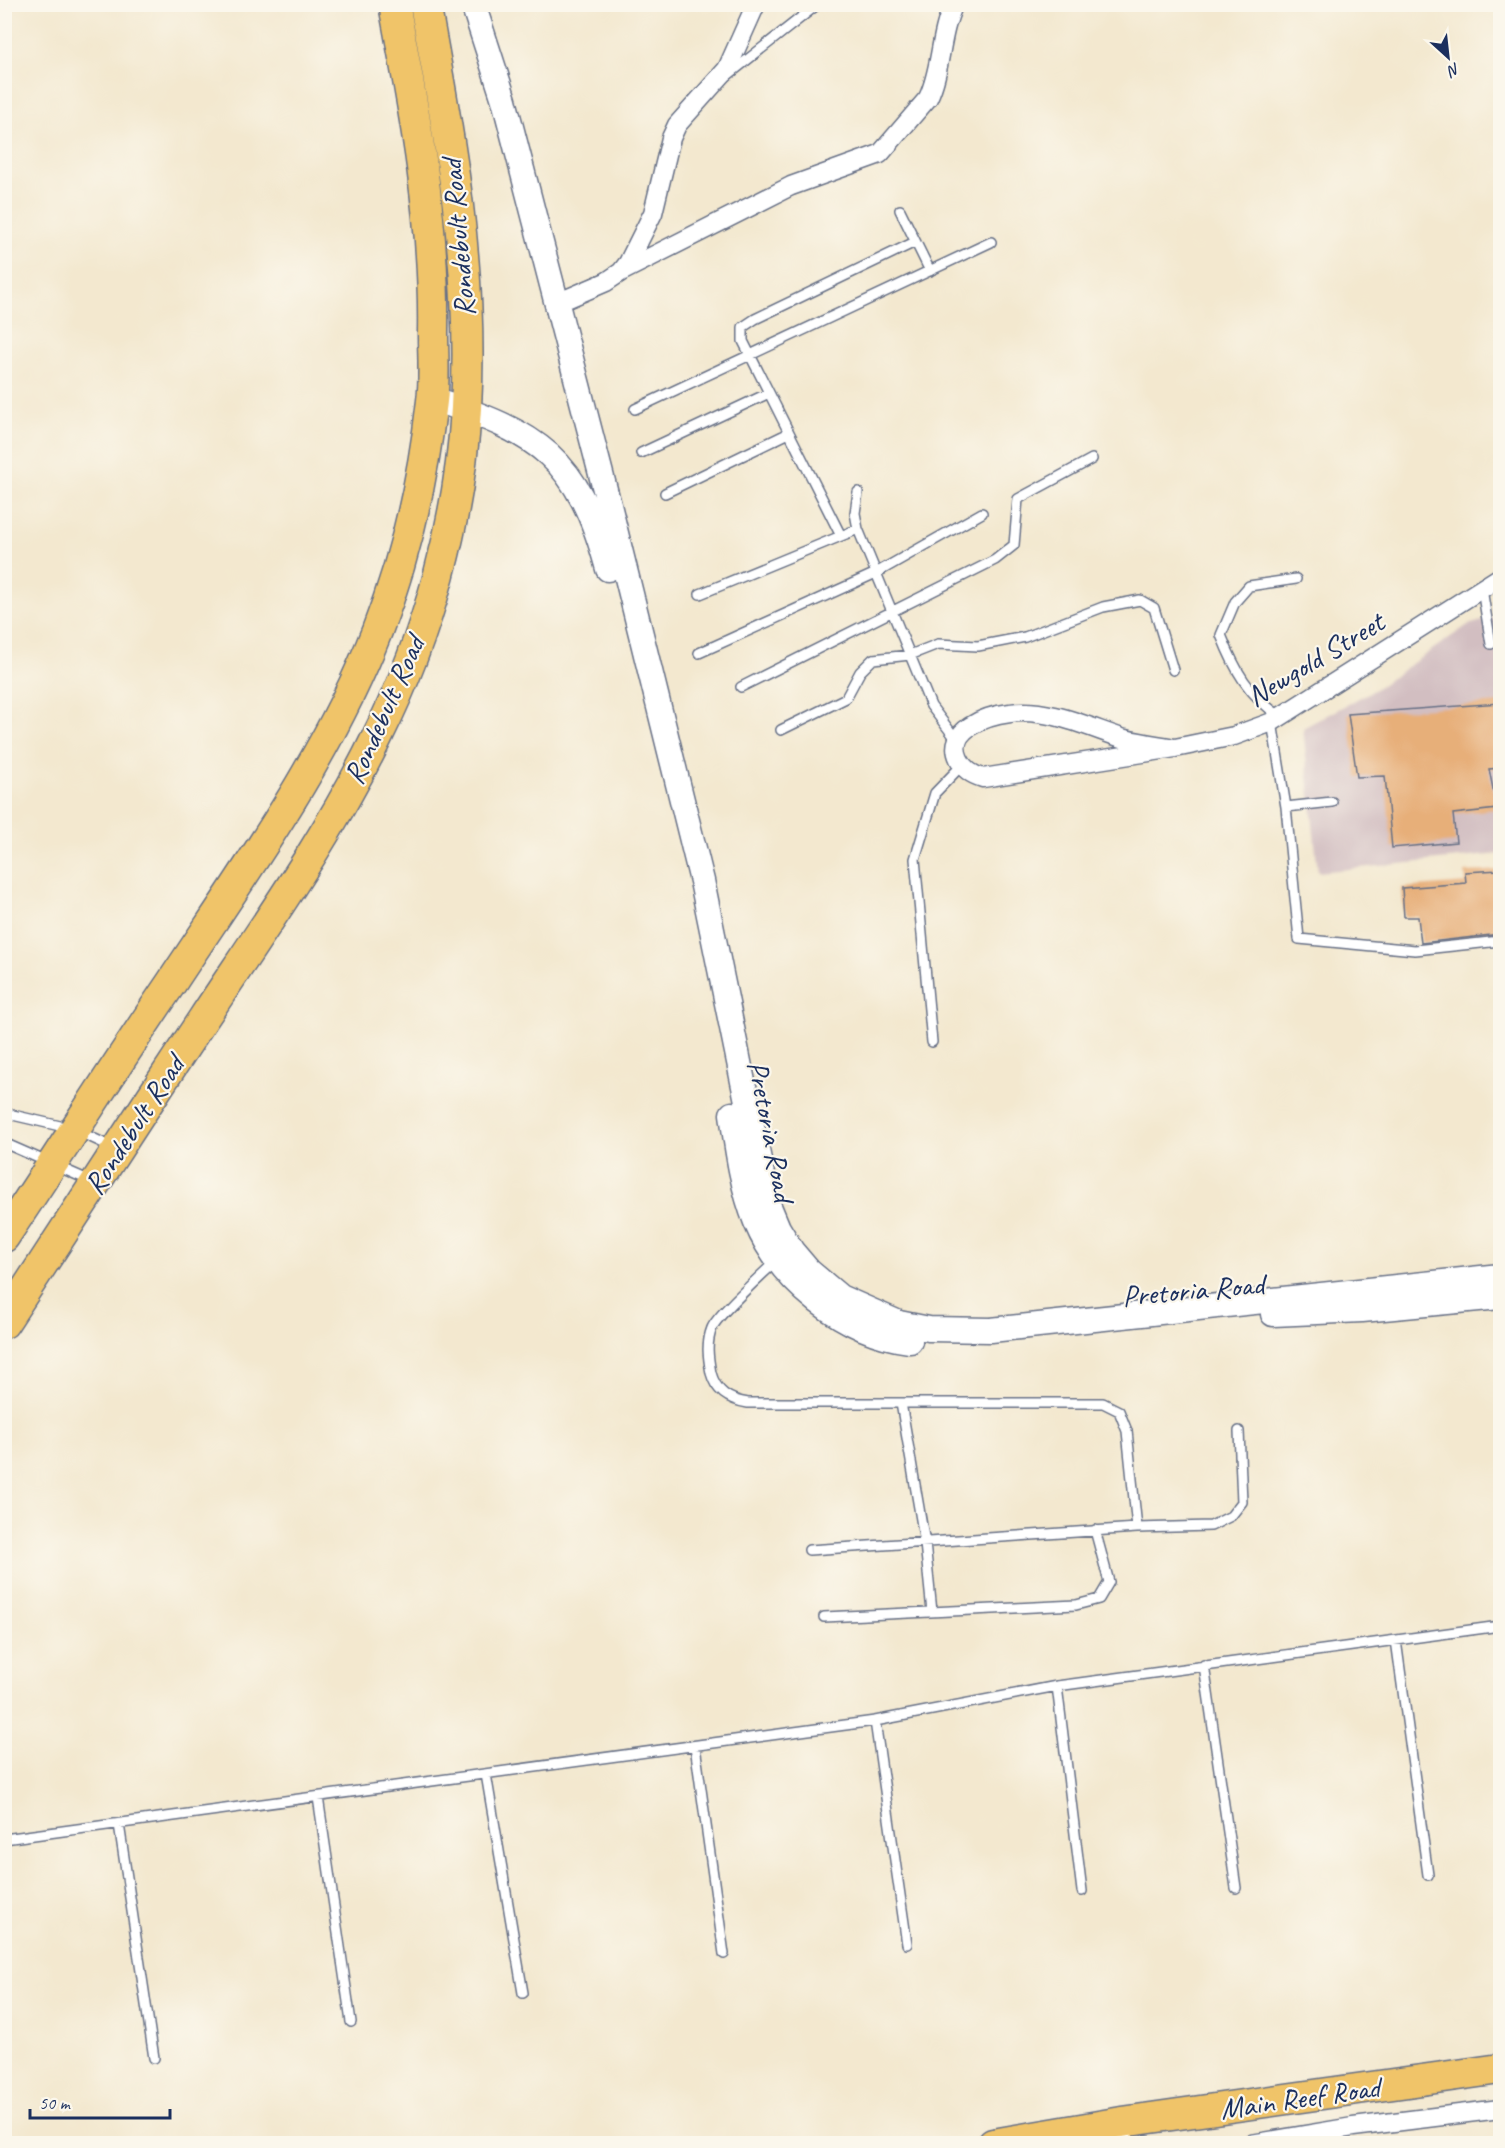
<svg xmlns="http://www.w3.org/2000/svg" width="1505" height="2148" font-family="Caveat,sans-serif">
<rect width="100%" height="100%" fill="#fbf7ec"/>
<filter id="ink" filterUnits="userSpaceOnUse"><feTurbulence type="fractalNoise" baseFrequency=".0167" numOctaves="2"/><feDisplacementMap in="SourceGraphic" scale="12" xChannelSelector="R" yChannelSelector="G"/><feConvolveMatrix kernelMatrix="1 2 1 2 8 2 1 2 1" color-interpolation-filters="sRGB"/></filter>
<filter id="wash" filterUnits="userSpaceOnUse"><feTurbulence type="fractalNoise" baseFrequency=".008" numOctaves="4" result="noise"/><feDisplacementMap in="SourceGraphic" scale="24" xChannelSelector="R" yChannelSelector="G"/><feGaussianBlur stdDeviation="1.35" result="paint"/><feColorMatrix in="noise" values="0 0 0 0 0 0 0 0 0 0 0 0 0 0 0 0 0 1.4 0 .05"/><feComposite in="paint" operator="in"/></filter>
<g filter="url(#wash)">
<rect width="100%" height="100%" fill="#f3e8cf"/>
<path fill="#d2bec1" d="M 1500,616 L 1500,854 L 1318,872 L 1303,728 L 1374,690 L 1468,625 Z"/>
<g id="blocks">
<path fill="#e7af79" d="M 1500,703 L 1500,768 L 1489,769 L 1497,809 L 1453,814 L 1456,842 L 1392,848 L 1385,776 L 1357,777 L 1348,714 Z
M 1500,870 L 1500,934 L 1421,943 L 1418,917 L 1404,917 L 1402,888 L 1466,883 L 1465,872 Z"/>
</g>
</g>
<g filter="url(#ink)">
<use href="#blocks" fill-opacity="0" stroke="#677086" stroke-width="1.5"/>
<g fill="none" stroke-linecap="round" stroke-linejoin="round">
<defs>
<path id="service" d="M 728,75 L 818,4
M 900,210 L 930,271
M 635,409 L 991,242
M 641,453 L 769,393
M 858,492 L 855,513 L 858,529 L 931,706 L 956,739
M 665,493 L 789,433
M 841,536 L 743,341 L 743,327 L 755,319 L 915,242
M 1482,589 L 1491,644
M 700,594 L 858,529
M 699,653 L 876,573 L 982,513
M 741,687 L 995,560 L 1014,545 L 1018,499 L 1092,459
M 1281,717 C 1248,695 1235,670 1221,635 L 1235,602 L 1249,586 L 1296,579
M 1272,722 L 1286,807 L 1332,802
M 781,730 L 846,698 L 860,672 L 873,659 L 910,655 L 938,644 L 978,646 L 1025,637 L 1103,607 L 1140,600 L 1154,608 L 1173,670
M 1286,807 L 1299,939 L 1415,950 L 1500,941
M 932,1042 L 915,859 L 935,793 L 962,765
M 4,1113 L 73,1129 L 112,1147
M 4,1143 L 93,1182
M 776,1261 C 763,1274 717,1315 712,1328 C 706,1343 708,1357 711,1373 C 716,1392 729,1400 748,1403 L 1103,1403 L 1119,1411 L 1127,1431 L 1137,1528
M 901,1403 L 925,1543 L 932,1612
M 809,1550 L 1137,1528 L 1211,1526 L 1231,1516 L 1242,1502 L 1239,1431
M 824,1617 L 1076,1605 L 1099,1599 L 1109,1582 L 1095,1530
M 1396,1640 L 1428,1875
M 1204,1665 L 1236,1888
M 1057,1686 L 1082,1891
M 875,1721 L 907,1944
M 695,1746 L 724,1954
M 486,1774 L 523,1993
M 318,1797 L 351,2022
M 119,1824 L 154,2058
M 4,1839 L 875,1721 L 1057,1686 L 1500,1626"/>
<path id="minor" d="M 621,272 L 791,186 L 880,154 L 928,98 C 942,69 939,35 954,4
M 557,303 L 606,282 L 621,272 L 628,263 L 653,213 L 671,138 L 677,125 L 727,69 L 756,4
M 1175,748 C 1158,745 1141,743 1125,739 C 1090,728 1047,707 1010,713 C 986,716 945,730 959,759 C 964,770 972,775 983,778 L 1175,748 L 1234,736 L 1272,722 L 1500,577
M 1122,2122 L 1125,2144
M 1251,2144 L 1353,2127 L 1500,2109"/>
<path id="tertiary" d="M 473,4 L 504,100 L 609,505 L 702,881 L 768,1204 L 778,1228 L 792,1251 L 809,1271 L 840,1297 L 899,1323 L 929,1329 L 991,1330 L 1500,1276
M 433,399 C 539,433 578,457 608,569
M 732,1114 C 737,1149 742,1188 756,1222 C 781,1282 844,1333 910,1341
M 1273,1314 L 1362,1310 L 1500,1297"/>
<path id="primary" d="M 4,1237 C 61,1152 115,1066 172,982 C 246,870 328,757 377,631 C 405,559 423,479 432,401 C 435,379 433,356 433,333 C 435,220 415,115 394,4
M 4,1323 C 70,1222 136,1120 203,1019 C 264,927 330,835 378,735 C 428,635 460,520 466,408 C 474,272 450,137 425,4
M 993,2144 L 1122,2122 L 1500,2069"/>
</defs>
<use href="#service" stroke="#677086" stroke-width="12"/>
<use href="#minor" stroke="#677086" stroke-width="21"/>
<use href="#tertiary" stroke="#677086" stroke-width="27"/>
<use href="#primary" stroke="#677086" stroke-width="33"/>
<use href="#service" stroke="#fff" stroke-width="9"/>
<use href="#minor" stroke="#fff" stroke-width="18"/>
<use href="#tertiary" stroke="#fff" stroke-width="24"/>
<use href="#primary" stroke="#f0c469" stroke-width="30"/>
</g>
</g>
<g text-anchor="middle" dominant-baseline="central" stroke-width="4.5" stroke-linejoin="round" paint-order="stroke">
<g font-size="30" fill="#1b2f5e" stroke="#fbf7ec">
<text transform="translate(458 238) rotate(-95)">Rondebult Road</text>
<text transform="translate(1315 659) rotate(-31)">Newgold Street</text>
<text transform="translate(384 710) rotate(-66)">Rondebult Road</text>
<text transform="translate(134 1125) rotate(-57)">Rondebult Road</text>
<text transform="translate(771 1131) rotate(79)">Pretoria Road</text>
<text transform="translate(1193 1290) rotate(-5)">Pretoria Road</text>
<text transform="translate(1300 2098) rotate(-8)">Main Reef Road</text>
</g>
</g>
<rect width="1505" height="2148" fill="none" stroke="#fbf7ec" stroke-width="24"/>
<g transform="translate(1448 57) rotate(153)" stroke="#fbf7ec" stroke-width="4.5" paint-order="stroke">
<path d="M0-4.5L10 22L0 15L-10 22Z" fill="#1b2f5e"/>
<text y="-9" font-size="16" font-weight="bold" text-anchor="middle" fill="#1b2f5e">N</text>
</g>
<path d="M30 2109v9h140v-9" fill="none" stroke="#1b2f5e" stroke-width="3"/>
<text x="39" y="2109" font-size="18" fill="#1b2f5e" stroke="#fbf7ec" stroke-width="4.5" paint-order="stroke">50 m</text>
</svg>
